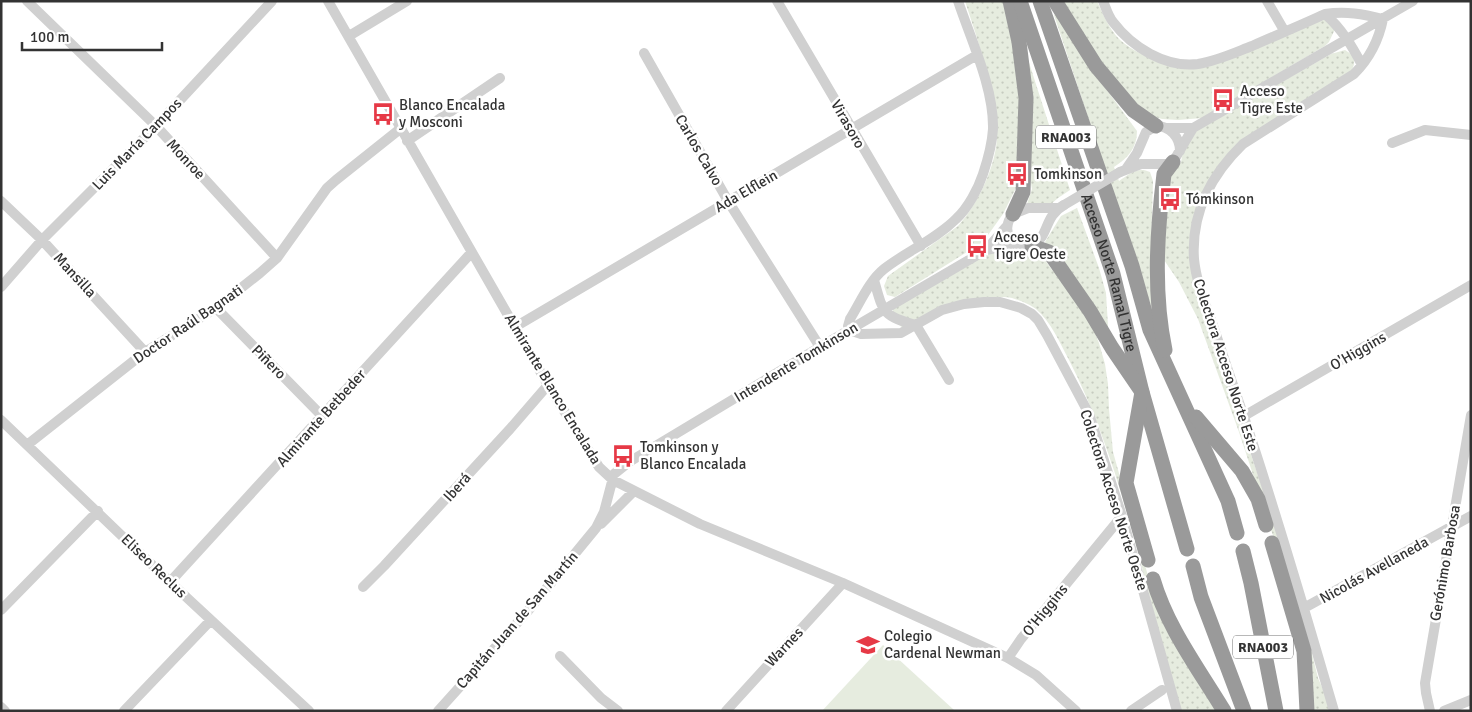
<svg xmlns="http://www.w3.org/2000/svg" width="1472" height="712" font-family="Signika,sans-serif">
<defs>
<pattern id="grass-dots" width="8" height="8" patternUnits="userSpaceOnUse" patternTransform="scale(1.25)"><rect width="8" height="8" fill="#e6ecdf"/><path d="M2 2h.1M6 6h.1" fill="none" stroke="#c6cbc0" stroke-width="1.8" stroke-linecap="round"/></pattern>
</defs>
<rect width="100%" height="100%" fill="#fff"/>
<path fill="url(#grass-dots)" d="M 965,1 L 1004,1 L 1016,46 L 1021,99 L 1017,186 L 1003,214 L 983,242 L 895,297 L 887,295 L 884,286 L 888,276 L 958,226 C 978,204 998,163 997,132 C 994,87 979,44 965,1 Z
M 1063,1 L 1097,1 C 1104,16 1111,34 1125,44 C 1139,55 1162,63 1180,67 L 1319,20 L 1327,20 L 1335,29 L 1329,42 L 1325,46 L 1202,118 L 1178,120 L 1162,119 L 1148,115 L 1106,72 Z
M 1056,14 L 1081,55 L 1137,131 C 1137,148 1128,158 1114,167 L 1119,181 C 1129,174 1138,166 1150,172 L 1153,181 L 1151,251 L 1153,312 L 1054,15 Z
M 1024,47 L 1070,190 L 1058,198 L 1050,205 L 1027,204 L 1032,189 L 1030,177 Z
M 1345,50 C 1357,57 1356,64 1349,75 L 1234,150 L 1203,196 L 1192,260 L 1196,293 L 1275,525 L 1301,610 L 1318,678 L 1326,696 L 1330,711 L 1309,711 L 1284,569 L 1239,432 L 1198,319 L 1179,282 L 1164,260 L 1164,212 L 1168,206 L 1169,178 L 1181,162 L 1183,152 L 1197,130 L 1331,54 Z
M 1077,208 L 1099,268 L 1106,293 L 1108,326 L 1107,330 L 1045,242 L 1061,216 Z
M 1005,248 L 1027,253 L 1040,253 L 1052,270 L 1061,277 L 1093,328 L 1099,343 L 1105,364 L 1108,384 L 1109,409 L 1113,452 L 1154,597 L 1217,711 L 1180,711 C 1146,594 1125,470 1069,360 C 1060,343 1051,322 1036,309 C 1031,305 1019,300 1012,298 C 986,292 931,318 903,328 C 897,324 892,316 893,308 L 981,257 Z"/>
<path fill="#e6ecdf" d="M 883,645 L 954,710 L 822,711 Z"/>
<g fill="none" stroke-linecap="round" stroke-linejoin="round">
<path stroke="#d0d0d0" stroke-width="10" d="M 27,1 L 156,126 L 277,258
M 328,1 L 548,385 L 599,467 L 613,480 L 700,524 L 843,583 L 1008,658 L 1036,675 L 1076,711
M 777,1 L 921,246
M 958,1 C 971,40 994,88 993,129 C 992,145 988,159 983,174 C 978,189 968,208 956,219 C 935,240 907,251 884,269 C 869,281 860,303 850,319 L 848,326 L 849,330 L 861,334 L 901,333 L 942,310 L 964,304 L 984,302 L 1000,302 L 1021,308 L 1032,314 L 1038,320 L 1047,335 L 1089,414 L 1122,516 L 1177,711
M 1103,1 C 1106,8 1108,16 1113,22 C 1132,47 1165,68 1198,64 C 1217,61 1234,53 1252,46 C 1277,35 1301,25 1325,14 C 1346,11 1363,14 1383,19 C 1379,39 1369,59 1354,74 L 1243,144 C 1211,175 1191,213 1194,259 C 1196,280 1204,300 1211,320 C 1222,352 1232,383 1243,414 C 1276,512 1305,611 1334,711
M 1267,1 L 1285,32
M 1325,14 C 1342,29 1352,46 1362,65
M 349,36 L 407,1
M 644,53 L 728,201 L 820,347
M 1167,128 L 1193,128
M 407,141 L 500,78
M 1392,143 L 1425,130 L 1471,135
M 1126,169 L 1137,153 L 1146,132 L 1156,126 C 1170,126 1180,137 1180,151
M 1120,172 L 1141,164 L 1166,164 L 1173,162 L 1193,128 L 1413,1
M 1,201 L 42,240 L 145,352
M 1058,208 L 1028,208 L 1013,214 C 998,232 1015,255 1034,244 C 1049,236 1044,216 1064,205
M 986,250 L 1015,244
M 874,280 C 883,312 882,316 916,325 L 949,380
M 1,287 L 42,240 L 156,126 L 272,1
M 216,308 L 322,416
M 515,327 L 977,55
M 1244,416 L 1471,285
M 1,420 L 170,582 L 309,711
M 27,445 L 145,352 L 216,308 L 260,273 L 277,258 L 327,188 L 336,180 L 400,129
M 601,524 L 634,491
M 170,582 L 471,253
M 363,587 L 384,566 L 510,429 L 548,385
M 1304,608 L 1471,516
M 1,610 L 98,511
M 560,656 L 601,698 L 618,711
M 1008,658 L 1021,639 L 1122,516
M 1,707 L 5,711
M 124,711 L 211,620
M 438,711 L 527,612 L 596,528 L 604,512 L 614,474 L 629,462 L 820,347 L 986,250 L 1006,227
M 726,711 L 843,583
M 1131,711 L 1162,690
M 1430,711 L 1426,693 L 1425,683 L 1471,415
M 1444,711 L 1471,700"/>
<g stroke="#9a9a9a" stroke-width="15">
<path d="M 1010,1 L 1019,42 L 1026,98 L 1023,192 L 1013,214"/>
<path id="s1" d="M 1020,1 L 1113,274 L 1142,392 L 1187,549"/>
<path d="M 1040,1 L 1132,266 L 1150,330 L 1228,501 L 1237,533"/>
<path d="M 1055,1 L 1096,66 L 1133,110 L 1156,126"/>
<path d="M 1032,246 L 1049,252 L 1090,311 L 1112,348 L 1142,392 L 1126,483 L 1148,560"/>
<path d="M 1165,350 C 1153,293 1157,232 1164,174 L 1173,162"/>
<path d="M 1196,417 L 1242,471 L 1258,499 L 1266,525"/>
<path d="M 1272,543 L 1304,651 L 1307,711"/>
<path d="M 1243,551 L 1251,583 L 1276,711"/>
<path d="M 1193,566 L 1201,597 L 1244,711"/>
<path d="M 1153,579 C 1167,627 1198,668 1224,711"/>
</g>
<path stroke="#d0d0d0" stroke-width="10" d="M 1064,205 L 1120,172"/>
</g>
<defs>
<symbol id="bus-bare" viewBox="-9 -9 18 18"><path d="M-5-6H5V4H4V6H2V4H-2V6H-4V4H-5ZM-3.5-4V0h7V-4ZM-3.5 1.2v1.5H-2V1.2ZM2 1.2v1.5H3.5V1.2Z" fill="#e63946" stroke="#fff" stroke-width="2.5" paint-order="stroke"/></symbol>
<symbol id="school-bare" viewBox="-9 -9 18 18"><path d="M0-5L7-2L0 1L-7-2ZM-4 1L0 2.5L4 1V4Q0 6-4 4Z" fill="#e63946" stroke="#fff" stroke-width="2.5" paint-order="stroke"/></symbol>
</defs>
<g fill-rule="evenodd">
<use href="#bus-bare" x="1207" y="84" width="32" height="32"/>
<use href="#bus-bare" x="367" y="98" width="32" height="32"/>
<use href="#bus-bare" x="1001" y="158" width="32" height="32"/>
<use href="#bus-bare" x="1154" y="183" width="32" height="32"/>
<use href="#bus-bare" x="961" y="230" width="32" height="32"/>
<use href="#bus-bare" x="607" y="440" width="32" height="32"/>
<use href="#school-bare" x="852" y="629" width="32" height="32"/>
</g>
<g text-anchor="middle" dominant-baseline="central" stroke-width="5" stroke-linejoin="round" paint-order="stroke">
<g fill="#fff" stroke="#707070" stroke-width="1">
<rect x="1036" y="125.5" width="60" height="23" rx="4"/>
<rect x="1233" y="635.5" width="60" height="23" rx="4"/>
</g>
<g font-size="14" font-weight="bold" fill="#333">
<text x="1066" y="137">RNA003</text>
<text x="1263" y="647">RNA003</text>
</g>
<g font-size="15" fill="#333" stroke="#fff" text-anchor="start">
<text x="1240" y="91">Acceso<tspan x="1240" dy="17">Tigre Este</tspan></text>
<text x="399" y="105">Blanco Encalada<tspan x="399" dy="17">y Mosconi</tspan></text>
<text x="1034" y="174">Tomkinson</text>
<text x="1186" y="199">Tómkinson</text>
<text x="994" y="237">Acceso<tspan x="994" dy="17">Tigre Oeste</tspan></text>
<text x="640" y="447">Tomkinson y<tspan x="640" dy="17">Blanco Encalada</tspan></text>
<text x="884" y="636">Colegio<tspan x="884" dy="17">Cardenal Newman</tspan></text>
</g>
<g font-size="15" fill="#333" stroke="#fff">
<text transform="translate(848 124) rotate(60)">Virasoro</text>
<text transform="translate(137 144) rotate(-46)">Luis María Campos</text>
<text transform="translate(699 150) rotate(60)">Carlos Calvo</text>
<text transform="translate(186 159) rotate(47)">Monroe</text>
<text transform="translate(746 191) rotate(-30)">Ada Elflein</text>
<text stroke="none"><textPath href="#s1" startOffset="286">Acceso Norte Ramal Tigre</textPath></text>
<text transform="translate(75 275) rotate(47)">Mansilla</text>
<text transform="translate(188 324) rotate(-34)">Doctor Raúl Bagnati</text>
<text transform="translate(1358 351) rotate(-30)">O'Higgins</text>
<text transform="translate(269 362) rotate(45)">Piñero</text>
<text transform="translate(796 362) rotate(-31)">Intendente Tomkinson</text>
<text transform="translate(1226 365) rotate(72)">Colectora Acceso Norte Este</text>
<text transform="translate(553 389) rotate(59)">Almirante Blanco Encalada</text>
<text transform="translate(321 418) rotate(-48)">Almirante Betbeder</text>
<text transform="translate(457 487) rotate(-48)">Iberá</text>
<text transform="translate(1114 500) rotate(72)">Colectora Acceso Norte Oeste</text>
<text transform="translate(1445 563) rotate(-80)">Gerónimo Barbosa</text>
<text transform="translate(154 566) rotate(44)">Eliseo Reclus</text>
<text transform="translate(1374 570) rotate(-29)">Nicolás Avellaneda</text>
<text transform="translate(1045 610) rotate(-51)">O'Higgins</text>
<text transform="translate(517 620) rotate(-49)">Capitán Juan de San Martín</text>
<text transform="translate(784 647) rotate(-47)">Warnes</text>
</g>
</g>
<rect width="1472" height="712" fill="none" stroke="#333333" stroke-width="5"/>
<path d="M22 42v8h140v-8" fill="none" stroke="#333333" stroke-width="2.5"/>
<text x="30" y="42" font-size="15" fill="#333333" stroke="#ffffff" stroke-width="4" paint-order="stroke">100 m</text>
</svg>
